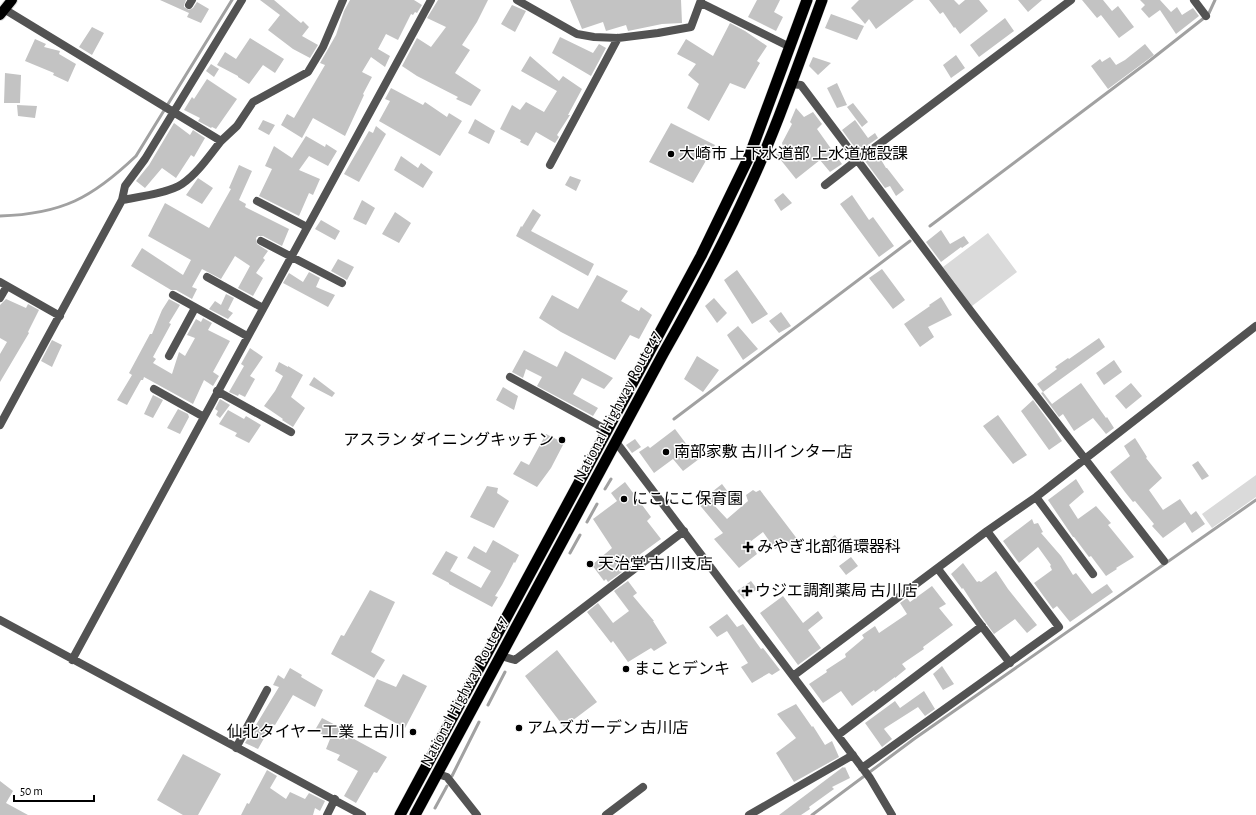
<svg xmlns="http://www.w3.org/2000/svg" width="1256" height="815" font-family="'Alegreya Sans','Noto Sans JP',sans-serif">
<rect width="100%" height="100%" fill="#fff"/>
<path fill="#dadada" d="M 988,233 L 1017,272 L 972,306 L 943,267 Z
M 1256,475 L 1256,497 L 1212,528 L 1202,514 Z"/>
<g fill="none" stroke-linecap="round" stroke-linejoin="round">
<path stroke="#a1a1a1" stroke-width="3" d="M 1209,13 L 1215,0
M 0,216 C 62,214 92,198 136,156 L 232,0
M 930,226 L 1148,62 L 1204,18
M 674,419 L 910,241
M 605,489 L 611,479
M 587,522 L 597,504
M 570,553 L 580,535
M 488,705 L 505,672
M 452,776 L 479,722
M 435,808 L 447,786
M 812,815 L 914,739 L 1256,500"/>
</g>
<path fill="#c3c3c3" d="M 160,0 L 186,0 L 184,5 L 184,7 L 189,10 L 193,8 L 197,2 L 209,9 L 201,23 L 187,17 L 189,13 Z
M 260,0 L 274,0 L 301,23 L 303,21 L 309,27 L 302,36 L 318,45 L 310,58 L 293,49 L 268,30 L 280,15 Z
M 350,0 L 414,0 L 422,5 L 417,13 L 415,12 L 413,15 L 411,14 L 398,40 L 386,34 L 378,49 L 390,56 L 385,67 L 371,57 L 362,72 L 372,77 L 363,94 L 364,95 L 345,136 L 313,118 L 302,138 L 281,125 L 287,114 L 294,118 L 325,65 L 320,63 L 336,35 L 344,11 Z
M 438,0 L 488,0 L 477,22 L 462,45 L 470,50 L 455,73 L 481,90 L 471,106 L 456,99 L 458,97 L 417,76 L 402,66 L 417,38 L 431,47 L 446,27 L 427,18 Z
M 570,0 L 681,0 L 682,23 L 662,24 L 628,31 L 626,25 L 606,31 L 603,22 L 582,29 Z
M 757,0 L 780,0 L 774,12 L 783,17 L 776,31 L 748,17 Z
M 859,0 L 914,0 L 876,29 L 869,19 L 865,24 L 851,8 Z
M 929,0 L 954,0 L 959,5 L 965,0 L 979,0 L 988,11 L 960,34 L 955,27 L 954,28 L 943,12 L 940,14 Z
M 1018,0 L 1042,0 L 1028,12 Z
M 1082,0 L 1103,0 L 1112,11 L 1118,6 L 1134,27 L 1119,38 L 1101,15 L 1097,18 Z
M 1140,0 L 1160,0 L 1171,12 L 1177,7 L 1182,15 L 1193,8 L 1199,16 L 1176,34 L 1160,10 L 1149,18 L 1141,9 L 1145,5 Z
M 512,5 L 526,11 L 515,32 L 501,24 Z
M 831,14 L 864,26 L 857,40 L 825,28 Z
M 1005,18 L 1014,31 L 979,57 L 970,45 Z
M 730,23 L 745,31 L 767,46 L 757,61 L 760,63 L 745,89 L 730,83 L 709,121 L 687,108 L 699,84 L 688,75 L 696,64 L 677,54 L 686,39 L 713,56 Z
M 92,27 L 104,33 L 92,55 L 79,47 Z
M 560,37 L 593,53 L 599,44 L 606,48 L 591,76 L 552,53 Z
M 250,38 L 284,59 L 275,73 L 263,65 L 249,84 L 238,77 L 238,76 L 217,65 L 225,52 L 236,59 Z
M 35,39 L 46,44 L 44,47 L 60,51 L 59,54 L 76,64 L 68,82 L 53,75 L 54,73 L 25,61 Z
M 1145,44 L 1154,55 L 1108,89 L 1091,66 L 1100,59 L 1102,62 L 1110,57 L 1116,65 L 1125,60 Z
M 956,55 L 965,68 L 951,78 L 943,65 Z
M 530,56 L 559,81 L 563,76 L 582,89 L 568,115 L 570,115 L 557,135 L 559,137 L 555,143 L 536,132 L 528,146 L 520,142 L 521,140 L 500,129 L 512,105 L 520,110 L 526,102 L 544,112 L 557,91 L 521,71 Z
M 813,57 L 831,63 L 818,75 L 809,66 Z
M 211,64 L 219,69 L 214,77 L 206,71 Z
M 5,73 L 21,75 L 20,103 L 4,103 Z
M 207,79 L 237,99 L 216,129 L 212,127 L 211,128 L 198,121 L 200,118 L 184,110 L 192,97 L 194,99 Z
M 837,83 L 847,105 L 837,108 L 827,88 Z
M 391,88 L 423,105 L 425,102 L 447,117 L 449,113 L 462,121 L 440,156 L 379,121 L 390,101 L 385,99 Z
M 853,103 L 868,122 L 862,127 L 847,107 Z
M 17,105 L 37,106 L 35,118 L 18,116 Z
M 796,108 L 804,117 L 813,112 L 822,124 L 817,129 L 842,164 L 830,172 L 820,160 L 796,179 L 776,154 L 784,149 L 782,143 L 792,124 L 790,122 Z
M 475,119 L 495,131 L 489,144 L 468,133 Z
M 263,120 L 275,125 L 269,135 L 258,129 Z
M 855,120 L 868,138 L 875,133 L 878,138 L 858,152 L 842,130 Z
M 174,123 L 190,135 L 193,130 L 205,138 L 194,157 L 191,155 L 176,178 L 162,168 L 145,188 L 136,181 L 149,165 Z
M 671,123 L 715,145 L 693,183 L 649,162 Z
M 376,126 L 386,134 L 359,182 L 344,174 L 369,131 L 373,133 Z
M 306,136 L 325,147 L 326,144 L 337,151 L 328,166 L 309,156 L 299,170 L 320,179 L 313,195 L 309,193 L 299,216 L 259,196 L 272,169 L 265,166 L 274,146 L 292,158 Z
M 877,153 L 886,168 L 887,168 L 904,190 L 896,196 L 890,186 L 885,188 L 865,161 Z
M 401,156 L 418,168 L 421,163 L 433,172 L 423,188 L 394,170 Z
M 239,165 L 252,171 L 239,200 L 246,204 L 245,207 L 289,229 L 282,246 L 263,236 L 258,236 L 256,238 L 257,244 L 268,251 L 263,258 L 265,260 L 256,273 L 263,278 L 253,296 L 238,288 L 250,266 L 235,256 L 221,279 L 202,269 L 192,287 L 197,289 L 192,299 L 176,290 L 171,290 L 131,266 L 142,248 L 183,275 L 191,260 L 148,236 L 165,203 L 209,228 L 231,189 L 229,188 Z
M 570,176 L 581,180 L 576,191 L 565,185 Z
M 198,178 L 213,188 L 202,204 L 186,195 Z
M 783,193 L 792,203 L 781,211 L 774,200 Z
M 852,195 L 869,220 L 873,217 L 894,246 L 879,257 L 840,204 Z
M 362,200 L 375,208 L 366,225 L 353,219 Z
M 533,209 L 541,215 L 531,231 L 594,264 L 588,276 L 516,236 L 521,226 L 522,227 Z
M 395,212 L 411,223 L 399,243 L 382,234 Z
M 321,220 L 340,231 L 335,240 L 315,229 Z
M 941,230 L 950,244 L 964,236 L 969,243 L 962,248 L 961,247 L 941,262 L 926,242 Z
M 338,259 L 354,267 L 347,280 L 331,271 Z
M 882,269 L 905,300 L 893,309 L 869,278 Z
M 737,270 L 768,314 L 752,324 L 724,280 Z
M 309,272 L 320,278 L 316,287 L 335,295 L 328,307 L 283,283 L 289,273 L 303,282 Z
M 597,275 L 628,291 L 621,301 L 639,311 L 641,307 L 652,315 L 639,339 L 630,335 L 615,360 L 561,332 L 539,318 L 552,295 L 578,309 Z
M 226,294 L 234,298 L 228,310 L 233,313 L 228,319 L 209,309 L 215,301 L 221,305 Z
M 941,297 L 952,315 L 928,327 L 934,337 L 920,347 L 904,324 L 930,306 L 929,305 Z
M 714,298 L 727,313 L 717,323 L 705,306 Z
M 6,299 L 26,308 L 28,304 L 39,310 L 28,332 L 29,333 L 0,382 L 0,354 L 7,342 L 0,338 L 0,305 Z
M 169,299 L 180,305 L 169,323 L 171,324 L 153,357 L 156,359 L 153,363 L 172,374 L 179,352 L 185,356 L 195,338 L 187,335 L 196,319 L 201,322 L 203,318 L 212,323 L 208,330 L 230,341 L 213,372 L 219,376 L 213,386 L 204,380 L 193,404 L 144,377 L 143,380 L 141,380 L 127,405 L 117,400 L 132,375 L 129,373 L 150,334 L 152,334 L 162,310 Z
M 781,312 L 791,326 L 779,333 L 769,321 Z
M 738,326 L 758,349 L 743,360 L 727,335 Z
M 1099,338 L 1105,347 L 1043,392 L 1037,384 L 1057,369 L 1055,367 L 1068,358 L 1069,359 Z
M 52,340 L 62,345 L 52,367 L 41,361 Z
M 250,348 L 263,357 L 250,376 L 255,379 L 245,397 L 239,394 L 238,396 L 229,392 L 244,366 L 241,364 Z
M 524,350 L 557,367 L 565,351 L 613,378 L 604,389 L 582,378 L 573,394 L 598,408 L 593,416 L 537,386 L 542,377 L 526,369 L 523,378 L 512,372 Z
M 697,356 L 719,370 L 703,392 L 684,379 Z
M 1114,360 L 1122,372 L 1104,385 L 1096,373 Z
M 279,362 L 288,367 L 288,366 L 303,375 L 291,397 L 305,408 L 293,427 L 282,420 L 283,419 L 264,406 L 275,391 L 283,376 L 275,371 Z
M 314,377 L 335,393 L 332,397 L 309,385 Z
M 1081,383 L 1106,418 L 1107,417 L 1114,428 L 1106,434 L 1093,418 L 1074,431 L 1063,414 L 1059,417 L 1041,393 L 1043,392 L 1052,404 Z
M 1131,383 L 1142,396 L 1126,409 L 1115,396 Z
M 503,387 L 518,396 L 514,410 L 496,400 Z
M 153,395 L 163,400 L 153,418 L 144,414 Z
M 220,399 L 230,405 L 220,418 L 216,415 L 218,411 L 215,409 Z
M 1033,400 L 1050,423 L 1062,441 L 1049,450 L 1021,411 Z
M 178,409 L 188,414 L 189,417 L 180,434 L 167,428 Z
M 228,410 L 244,419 L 246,416 L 261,425 L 249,443 L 235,436 L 237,433 L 219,424 Z
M 998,415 L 1027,455 L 1013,464 L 983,426 Z
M 675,429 L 693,453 L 697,450 L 703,456 L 683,471 L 673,459 L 654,473 L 639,452 L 648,446 L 650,448 Z
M 546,434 L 564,443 L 551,468 L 537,487 L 513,474 L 521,461 L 529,465 Z
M 1135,438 L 1147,457 L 1146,458 L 1162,478 L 1149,490 L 1163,510 L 1180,499 L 1191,515 L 1196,511 L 1205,524 L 1192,533 L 1185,522 L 1163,538 L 1152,526 L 1154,524 L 1135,501 L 1133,502 L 1125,492 L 1110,472 L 1130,456 L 1124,446 Z
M 635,439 L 641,447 L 632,453 L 626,445 Z
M 1198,461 L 1209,476 L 1202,480 L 1192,465 Z
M 1076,479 L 1084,492 L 1069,505 L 1078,519 L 1096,506 L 1111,523 L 1108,525 L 1134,557 L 1116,568 L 1117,569 L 1106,576 L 1091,556 L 1089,557 L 1074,537 L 1073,537 L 1048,500 Z
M 625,482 L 651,517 L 647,521 L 661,539 L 620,569 L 622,572 L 608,582 L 606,579 L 604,581 L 592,565 L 612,548 L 593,519 L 617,501 L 611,493 Z
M 722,484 L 728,492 L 713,504 L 727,519 L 748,501 L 746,495 L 753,490 L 756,492 L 760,490 L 798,540 L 792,546 L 788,541 L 775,549 L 763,532 L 750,542 L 757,554 L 739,568 L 714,539 L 723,533 L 698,503 Z
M 487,486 L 498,488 L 497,493 L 509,501 L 494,528 L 470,517 Z
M 1032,519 L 1034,524 L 1038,523 L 1043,532 L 1041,533 L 1061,556 L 1073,575 L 1076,573 L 1092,594 L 1107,584 L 1113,592 L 1070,622 L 1057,606 L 1053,609 L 1034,583 L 1052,570 L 1050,566 L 1051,565 L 1038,547 L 1019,563 L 1003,541 Z
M 835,535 L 841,544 L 829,553 L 823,544 Z
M 493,540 L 519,555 L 515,563 L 514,562 L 502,585 L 495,596 L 498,597 L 492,607 L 449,584 L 449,583 L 432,574 L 446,551 L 458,557 L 450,571 L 481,588 L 491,571 L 467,558 L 474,546 L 486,553 Z
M 851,557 L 858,566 L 846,575 L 839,566 Z
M 963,563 L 977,582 L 979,581 L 981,582 L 996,571 L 1008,589 L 1037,625 L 1027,633 L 1015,619 L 994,634 L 981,616 L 963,588 L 962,589 L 951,574 Z
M 628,581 L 637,593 L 633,596 L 654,621 L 653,621 L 667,643 L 654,651 L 651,648 L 628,662 L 613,641 L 611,643 L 587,612 L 598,603 L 613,623 L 629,611 L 614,591 Z
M 751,581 L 757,589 L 744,599 L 737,591 Z
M 932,586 L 946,604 L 939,608 L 953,625 L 923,647 L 924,649 L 902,664 L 906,669 L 895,678 L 895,677 L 875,692 L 874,690 L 852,706 L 841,691 L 823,703 L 809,684 L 827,672 L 826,670 L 846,657 L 845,654 L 864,638 L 862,635 L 875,626 L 879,633 L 907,614 L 900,603 L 907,598 L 910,602 Z
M 370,590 L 395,602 L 371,652 L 385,660 L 374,678 L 331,654 L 341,635 L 344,636 Z
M 783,596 L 803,623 L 818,611 L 823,618 L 808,630 L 821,648 L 798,665 L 760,613 Z
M 727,614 L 737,627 L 743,624 L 761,649 L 763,648 L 780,670 L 772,675 L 769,673 L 752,683 L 741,667 L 748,663 L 727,631 L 717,637 L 709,627 Z
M 557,650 L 597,702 L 564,727 L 525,676 Z
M 942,666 L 954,684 L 943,690 L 933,674 Z
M 290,668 L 302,675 L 301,677 L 323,690 L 315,707 L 293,695 L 275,725 L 272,724 L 258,749 L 245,743 L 279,687 L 273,685 L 278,675 L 284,679 Z
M 403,674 L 427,686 L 405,728 L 364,706 L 377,679 L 396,687 Z
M 924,691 L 935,709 L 925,716 L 918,707 L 885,728 L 884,729 L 892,739 L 882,747 L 865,723 L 895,701 L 900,708 Z
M 796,704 L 812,727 L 813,726 L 825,745 L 832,741 L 839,757 L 794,782 L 776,753 L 796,738 L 777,714 Z
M 322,718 L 345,730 L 343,733 L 387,757 L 377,773 L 374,772 L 356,803 L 344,796 L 358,771 L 337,760 L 340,755 L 326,749 L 330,739 L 315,730 Z
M 183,754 L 221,774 L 198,815 L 183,815 L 157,800 Z
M 843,767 L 844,768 L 845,767 L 850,778 L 832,787 L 834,789 L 809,807 L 810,809 L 801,815 L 779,815 Z
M 267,770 L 277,776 L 270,788 L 286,799 L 290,792 L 305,799 L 309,793 L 325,801 L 320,811 L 315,808 L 313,815 L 241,815 L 247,803 L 249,804 Z
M 0,781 L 13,791 L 6,803 L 28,815 L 0,815 Z"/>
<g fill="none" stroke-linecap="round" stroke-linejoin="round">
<defs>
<path id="primary" d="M 0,15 L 12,0"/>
<path id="trunk" d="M 400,815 L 701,256 L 749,157 L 807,0
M 415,815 L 663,354 C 693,301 722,247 747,192 C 776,130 798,65 822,0"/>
</defs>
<use href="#primary" stroke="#dbdbdb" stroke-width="12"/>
<use href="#trunk" stroke="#dbdbdb" stroke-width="12"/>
<path stroke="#535353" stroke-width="8" d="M 517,0 L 577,34 L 594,37 L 618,38 L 658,33 L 691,27 L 701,0
M 1194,0 L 1206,16
M 701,3 L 790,47
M 189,5 L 192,0
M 4,9 L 221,141 L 237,126 L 253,102 L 308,72 L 323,47 L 343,0
M 791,84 L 801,85 L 973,314 L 1164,561
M 550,165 L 618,38
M 825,185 L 857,160 L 870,151 L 1071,0
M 122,200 L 125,186 L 145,159 L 242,0
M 257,201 L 307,227
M 261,241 L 342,283
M 207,277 L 263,308
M 0,282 L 60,316
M 173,295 L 247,336
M 0,298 L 7,286
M 169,356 L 195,308
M 510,377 L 607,430
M 154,389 L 204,417
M 217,391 L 291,432
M 0,425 L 122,200 C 138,197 169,193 182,184 C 198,173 209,156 221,141
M 616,442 L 870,778 L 892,815
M 1036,497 L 1093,574
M 938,569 L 1010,663
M 0,620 L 362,815
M 501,656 L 515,660 L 684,531
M 72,660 L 431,0
M 793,676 L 987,531 L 1036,497 L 1256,326
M 838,735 L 982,626
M 236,748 L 267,690
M 862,768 L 1059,627 L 987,531
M 438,774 L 447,777 L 477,815
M 327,815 L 335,799
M 606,815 L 643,787
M 749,815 L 853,755"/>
<use href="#primary" stroke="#000" stroke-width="10"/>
<use href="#trunk" stroke="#000" stroke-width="11"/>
</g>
<g fill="#000" stroke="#fff" stroke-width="1.5">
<circle cx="671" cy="154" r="4"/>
<circle cx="562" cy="440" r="4"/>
<circle cx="666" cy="452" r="4"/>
<circle cx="624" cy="499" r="4"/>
<path d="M746 541h4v4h4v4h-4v4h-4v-4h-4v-4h4z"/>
<circle cx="590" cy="564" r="4"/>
<path d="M745 585h4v4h4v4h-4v4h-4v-4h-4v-4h4z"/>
<circle cx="626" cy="669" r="4"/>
<circle cx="519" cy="728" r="4"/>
<circle cx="413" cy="732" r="4"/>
</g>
<g text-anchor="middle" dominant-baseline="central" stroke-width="3" stroke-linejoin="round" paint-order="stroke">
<g font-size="16" fill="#000" stroke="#fff" text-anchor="start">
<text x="679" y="154">大崎市 上下水道部 上水道施設課</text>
<text x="554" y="440" text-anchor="end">アスラン ダイニングキッチン</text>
<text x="674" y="452">南部家敷 古川インター店</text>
<text x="632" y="499">にこにこ保育園</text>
<text x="757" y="547">みやぎ北部循環器科</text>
<text x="598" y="564">天治堂 古川支店</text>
<text x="755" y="591">ウジエ調剤薬局 古川店</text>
<text x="634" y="669">まことデンキ</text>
<text x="527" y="728">アムズガーデン 古川店</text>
<text x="405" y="732" text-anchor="end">仙北タイヤー工業 上古川</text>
</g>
<g font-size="16" fill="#000" stroke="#fff">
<text transform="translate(617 406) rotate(-62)">National Highway Route 47</text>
<text transform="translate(464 691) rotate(-62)">National Highway Route 47</text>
</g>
</g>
<path d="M14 795v6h80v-6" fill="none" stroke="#000000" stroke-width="2"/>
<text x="20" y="795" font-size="12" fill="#000000" stroke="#ffffff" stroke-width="3" paint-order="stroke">50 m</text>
</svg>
